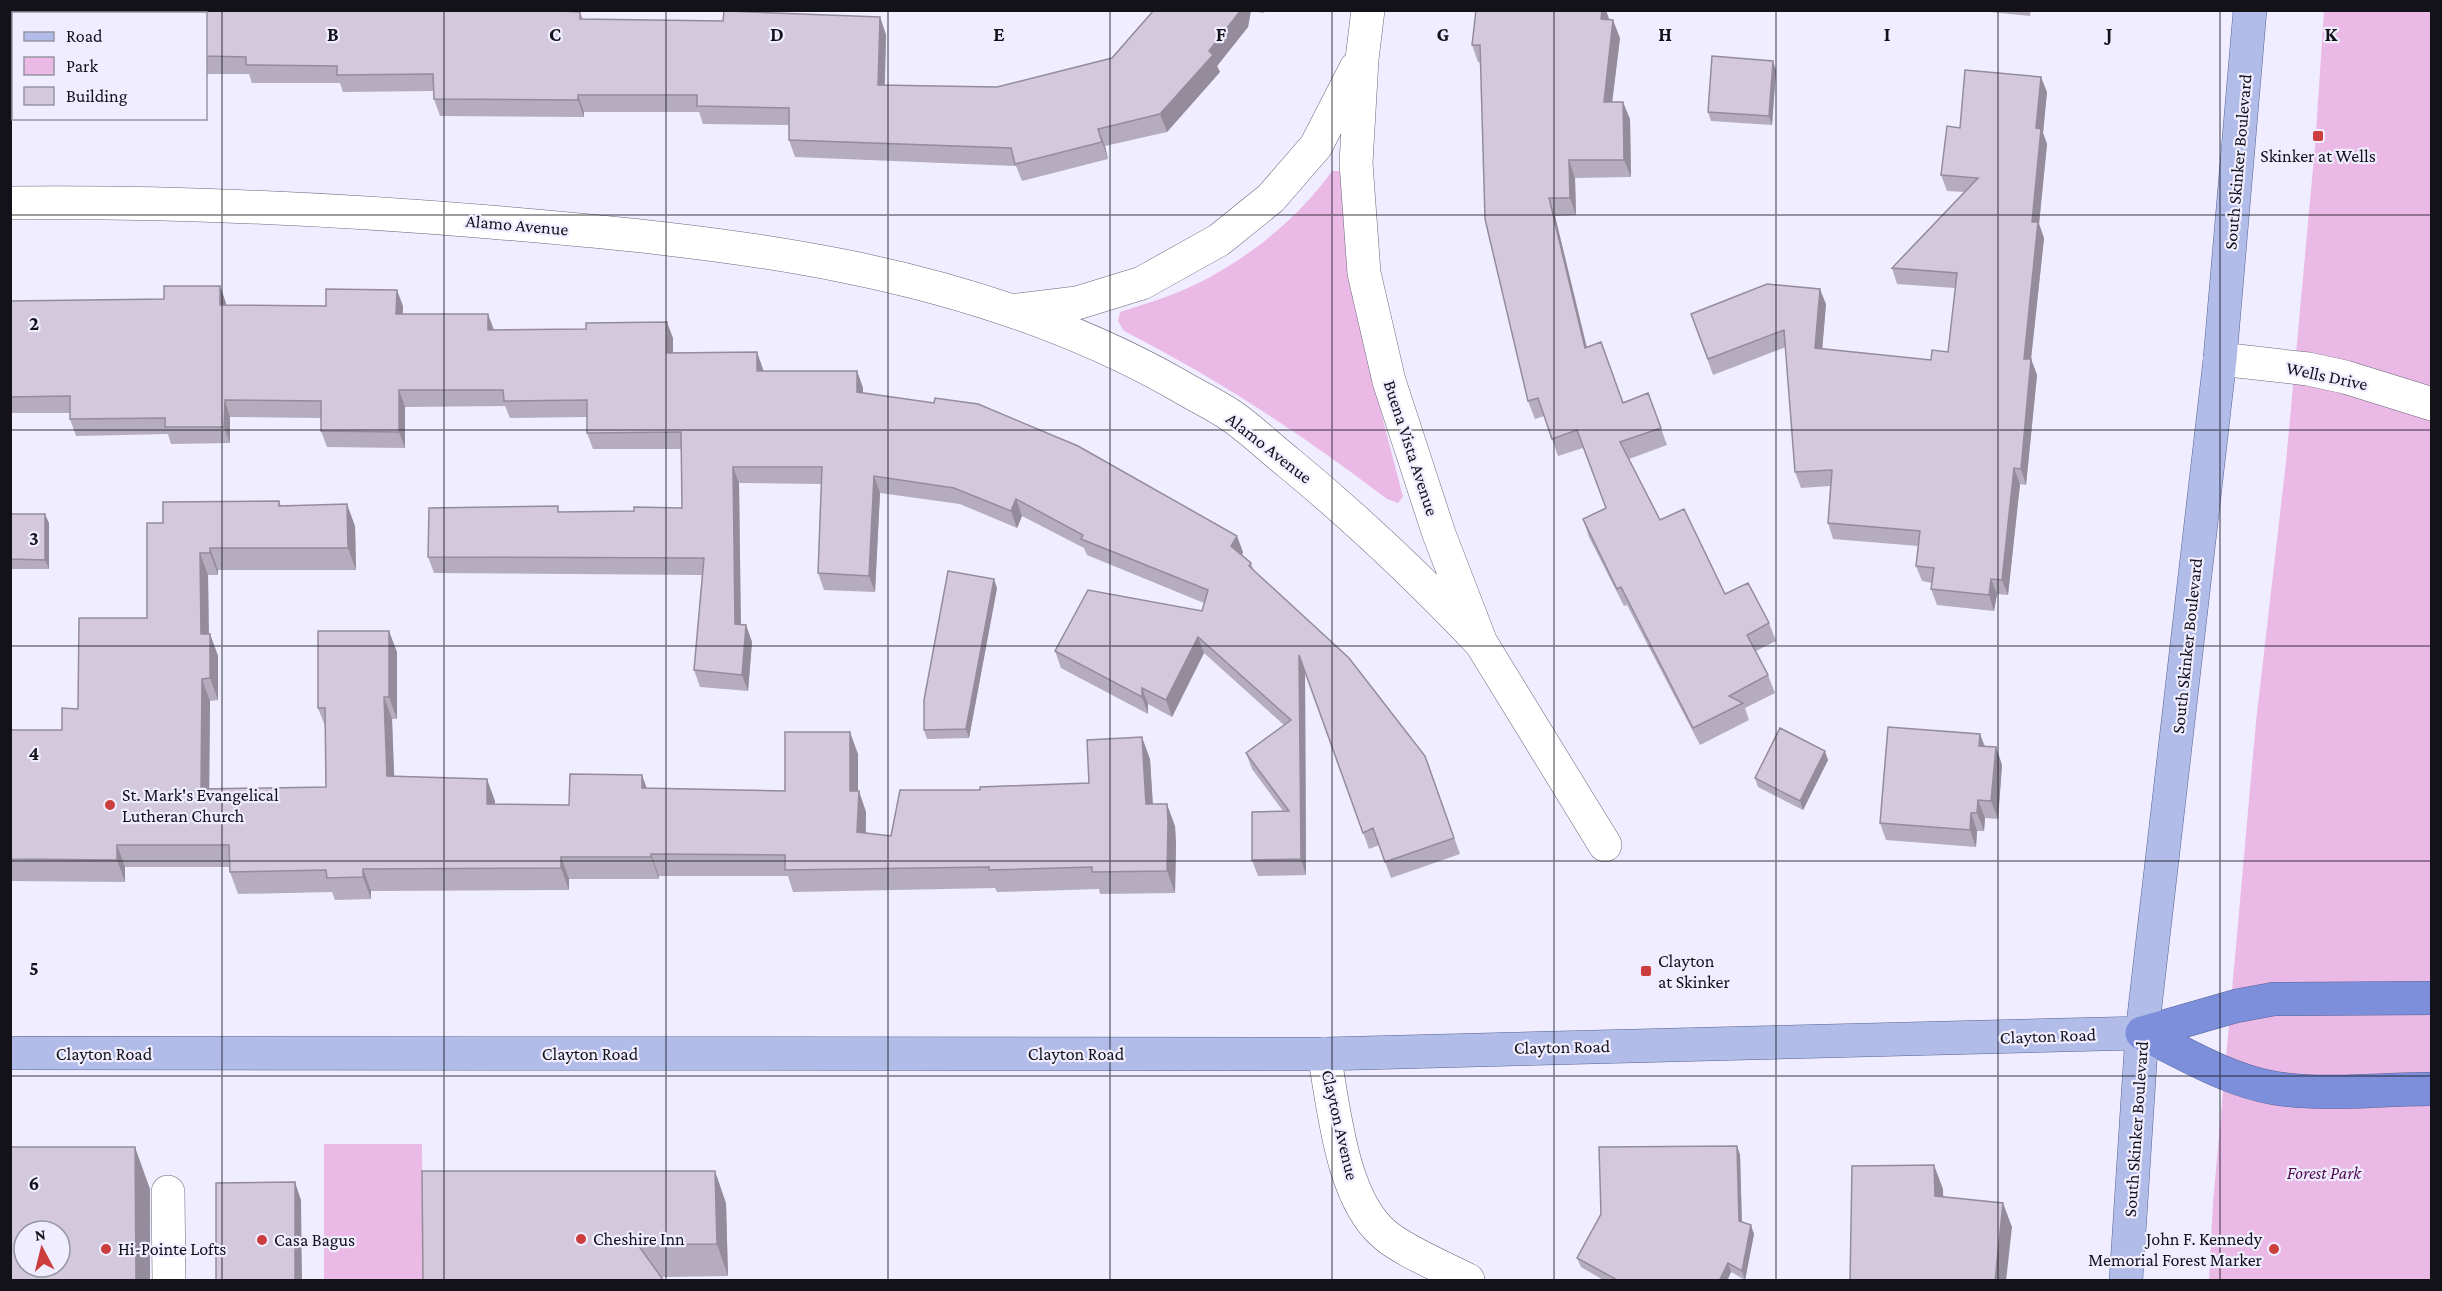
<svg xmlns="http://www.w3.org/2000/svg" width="2442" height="1291" font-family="'Crimson Pro',serif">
<rect width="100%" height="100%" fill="#efedff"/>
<path fill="#eab9e6" d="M 2324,11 L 2431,11 L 2431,1280 L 2209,1280 L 2213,1203 L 2256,722 L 2286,462 L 2315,147 Z
M 1332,171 L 1340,171 L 1345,182 L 1374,385 L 1403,497 L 1398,503 L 1387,499 C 1303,435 1218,379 1124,331 L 1118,321 L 1120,312 C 1141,305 1162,299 1181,291 C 1238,267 1297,221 1332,171 Z
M 324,1144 L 422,1144 L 423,1280 L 324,1280 Z"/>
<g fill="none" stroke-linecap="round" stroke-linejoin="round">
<defs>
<path id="street" d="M 1368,10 L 1362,59 L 1356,163 L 1364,273 L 1389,381 L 1439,534 L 1481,643 L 1605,845
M 10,203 C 171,201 331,209 490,222 C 727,242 967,265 1178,385 C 1196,396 1216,405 1233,417 C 1253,431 1270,448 1289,463 C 1357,519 1420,579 1481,643
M 1019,310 L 1077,303 L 1142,283 L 1219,240 L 1271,198 L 1316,146 L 1356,68
M 2220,359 L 2308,369 L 2345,377 L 2432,404
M 168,1192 L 169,1280"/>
<path id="secondary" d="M 1324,1054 C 1334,1107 1341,1197 1384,1234 C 1403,1251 1445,1268 1468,1280"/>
<path id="primary" d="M 10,1053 L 1324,1054 L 2142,1033
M 2126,1280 L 2142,1033 L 2220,359 L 2250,10"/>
<path id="highway" d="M 2142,1033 C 2184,1053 2227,1080 2274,1088 C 2325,1096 2380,1089 2432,1089
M 2142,1033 L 2236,1006 L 2274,999 L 2432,998"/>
</defs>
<use href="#street" stroke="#69677a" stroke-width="34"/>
<use href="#secondary" stroke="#69677a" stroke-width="34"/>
<use href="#primary" stroke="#586396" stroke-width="34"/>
<use href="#highway" stroke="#586396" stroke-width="34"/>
<use href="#street" stroke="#fff" stroke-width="33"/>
<use href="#secondary" stroke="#fff" stroke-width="33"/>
<use href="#primary" stroke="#b1bce9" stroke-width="33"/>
<use href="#highway" stroke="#7d8fda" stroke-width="33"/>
</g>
<path fill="#b5acbd" d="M 10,10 L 580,12 L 583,19 L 723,21 L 880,17 L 886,35 L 885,85 L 997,87 L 1112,58 L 1154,10 L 1265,10 L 1264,13 L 1251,11 L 1248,27 L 1217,66 L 1220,72 L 1167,132 L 1105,146 L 1108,159 L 1022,181 L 1016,166 L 795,157 L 789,140 L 789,125 L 703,124 L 699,112 L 584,112 L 584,117 L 440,116 L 434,99 L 433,91 L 343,92 L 340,83 L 252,83 L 249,74 L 206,74 L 206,14 L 14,14 L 14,84 L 10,84 Z
M 1476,10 L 1606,10 L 1609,20 L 1620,38 L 1612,102 L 1630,119 L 1631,177 L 1575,178 L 1576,215 L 1555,216 L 1587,347 L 1623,402 L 1648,393 L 1667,445 L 1629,459 L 1660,520 L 1725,594 L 1769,623 L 1776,641 L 1756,651 L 1768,675 L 1775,693 L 1745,708 L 1749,720 L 1700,745 L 1627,605 L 1624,606 L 1589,537 L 1583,519 L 1606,508 L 1583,448 L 1558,456 L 1544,416 L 1535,419 L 1528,401 L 1481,63 L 1478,62 L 1472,45 Z
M 1971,10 L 2031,10 L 2030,16 Z
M 1776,70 L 1772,125 L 1711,121 L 1708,112 Z
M 2047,92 L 2043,133 L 2047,144 L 2039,224 L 2044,238 L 2031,359 L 2037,375 L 2026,485 L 2020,484 L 2008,595 L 1997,594 L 1994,611 L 1937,605 L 1931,589 L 1932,583 L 1922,581 L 1916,566 L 1918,546 L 1833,539 L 1828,523 L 1830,486 L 1801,488 L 1795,472 L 1786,347 L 1713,375 L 1691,314 L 1826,304 L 1822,349 L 1931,360 L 1948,352 L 1955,288 L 1897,284 L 1892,268 L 1964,192 L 1947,191 L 1941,175 L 1960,128 Z
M 220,286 L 226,305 L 326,306 L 403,306 L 403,314 L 494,330 L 673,338 L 673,353 L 763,369 L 763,371 L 857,371 L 863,388 L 863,393 L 1243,552 L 1242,555 L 1251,563 L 1254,571 L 1425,756 L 1460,854 L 1391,878 L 1379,845 L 1369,849 L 1305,671 L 1306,875 L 1258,876 L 1252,860 L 1283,811 L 1252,769 L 1246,753 L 1284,725 L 1204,653 L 1172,717 L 1148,704 L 1148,714 L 1061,668 L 1055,651 L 1202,611 L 1204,603 L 1087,555 L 1084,548 L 1022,516 L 1017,528 L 960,504 L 880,493 L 875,592 L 824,590 L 818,573 L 821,484 L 739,483 L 741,625 L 746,625 L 752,642 L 748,691 L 700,687 L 694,670 L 702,575 L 434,573 L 428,557 L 560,512 L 634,511 L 682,508 L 681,449 L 593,449 L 587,433 L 587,417 L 510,418 L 505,406 L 405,407 L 405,448 L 327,447 L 321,431 L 321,418 L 230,417 L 230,443 L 171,444 L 168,434 L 76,436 L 70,419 L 70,413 L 10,413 L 10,301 L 164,299 Z
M 279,501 L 281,506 L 355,526 L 356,570 L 218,570 L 218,575 L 208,575 L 209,634 L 210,634 L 218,656 L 218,700 L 210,701 L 209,789 L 326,787 L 325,726 L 318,708 L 397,652 L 397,719 L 392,719 L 394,776 L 495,801 L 495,804 L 569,805 L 647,788 L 785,791 L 858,754 L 858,791 L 866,812 L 866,833 L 891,836 L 980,790 L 1089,783 L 1150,759 L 1153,804 L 1175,826 L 1176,845 L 1175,893 L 1100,894 L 1099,889 L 997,892 L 995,888 L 793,892 L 788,876 L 659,876 L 659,879 L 569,879 L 569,890 L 371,891 L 371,899 L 335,900 L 332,892 L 238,894 L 230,872 L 230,867 L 125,867 L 125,882 L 10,881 L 10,730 L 62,730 L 147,618 L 163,523 Z
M 10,514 L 49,523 L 49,569 L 10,569 Z
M 997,588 L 969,738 L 927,739 L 924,730 Z
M 1980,734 L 1985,746 L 1996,747 L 2002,765 L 1998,819 L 1985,818 L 1984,831 L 1977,831 L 1976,847 L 1886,840 L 1880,823 Z
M 1828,760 L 1803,810 L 1758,787 L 1755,778 Z
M 1737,1146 L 1740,1155 L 1742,1222 L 1754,1234 L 1745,1280 L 1731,1272 L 1727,1281 L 1605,1281 L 1581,1267 L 1577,1258 Z
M 726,1203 L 728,1276 L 423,1281 Z"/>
<path fill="#948c9a" d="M 1241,10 L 1251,10 L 1248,27 L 1217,66 L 1220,72 L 1167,132 L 1160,114 Z
M 1602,10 L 1606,10 L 1610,22 L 1601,19 Z
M 880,17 L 886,35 L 884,102 L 878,85 Z
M 1613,20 L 1620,38 L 1610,120 L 1604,102 Z
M 1773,61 L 1776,70 L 1772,125 L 1769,116 Z
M 2041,77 L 2047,92 L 2043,133 L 2047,144 L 2039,224 L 2044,238 L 2031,359 L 2037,375 L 2026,485 L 2021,469 L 2024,359 L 2036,128 Z
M 578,95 L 584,112 L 584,117 L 578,100 Z
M 1623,102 L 1630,119 L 1631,177 L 1624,160 Z
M 1098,129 L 1105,146 L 1108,159 L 1102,142 Z
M 1569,160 L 1575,178 L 1576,215 L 1570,198 Z
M 1549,198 L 1555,216 L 1591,366 L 1585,348 Z
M 220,286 L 226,303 L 226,321 L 220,305 Z
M 1820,289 L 1826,304 L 1821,364 L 1815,348 Z
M 397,290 L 403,306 L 402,331 L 396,314 Z
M 488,314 L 494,330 L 488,330 Z
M 667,322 L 673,338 L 673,370 L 667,353 Z
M 757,352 L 763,369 L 763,387 L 757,371 Z
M 857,371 L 863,388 L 863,408 L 857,392 Z
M 399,390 L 405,407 L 405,448 L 399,432 Z
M 225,400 L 230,417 L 230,443 L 224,427 Z
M 733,467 L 739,483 L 741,641 L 735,624 Z
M 2014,468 L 2020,484 L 2008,595 L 2002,580 Z
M 874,476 L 880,493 L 875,592 L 869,576 Z
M 1016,499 L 1022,516 L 1017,528 L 1011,511 Z
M 347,504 L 355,526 L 356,570 L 348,548 Z
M 45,514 L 49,523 L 49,569 L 45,560 Z
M 1237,536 L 1243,552 L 1237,563 L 1231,546 Z
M 210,548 L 218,570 L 218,575 L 210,553 Z
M 200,553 L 208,575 L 209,656 L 201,634 Z
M 994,579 L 997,588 L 969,738 L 966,729 Z
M 1991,579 L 1997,594 L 1994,611 L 1989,595 Z
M 746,625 L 752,642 L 748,691 L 742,675 Z
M 389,631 L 397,652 L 397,719 L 389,697 Z
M 210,634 L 218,656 L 218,700 L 210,678 Z
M 1198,637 L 1204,653 L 1172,717 L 1166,700 Z
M 1299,655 L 1305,671 L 1306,875 L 1301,859 Z
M 202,679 L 210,701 L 209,811 L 201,789 Z
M 1142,688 L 1148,704 L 1148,714 L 1142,697 Z
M 384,697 L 392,719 L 395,798 L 387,776 Z
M 850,732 L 858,754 L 858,809 L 859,791 L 866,812 L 865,854 L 857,832 L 850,791 Z
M 1980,734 L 1986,752 L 1979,746 Z
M 1142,737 L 1150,759 L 1154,826 L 1146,804 Z
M 1996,747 L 2002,765 L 1998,819 L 1991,801 Z
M 1825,751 L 1828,760 L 1803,810 L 1800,801 Z
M 642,775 L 650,797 L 642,788 Z
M 487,779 L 495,801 L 495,826 L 487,804 Z
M 1978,800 L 1985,818 L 1984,831 L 1977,813 Z
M 1167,804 L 1175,826 L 1176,845 L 1175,893 L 1167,871 Z
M 1971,813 L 1977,831 L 1976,847 L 1970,830 Z
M 117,845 L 125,867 L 125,882 L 117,860 Z
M 651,854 L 659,876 L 659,879 L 651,857 Z
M 561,857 L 569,879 L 569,890 L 561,868 Z
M 363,869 L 371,891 L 371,899 L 363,877 Z
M 1737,1146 L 1740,1155 L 1742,1231 L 1739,1221 Z
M 135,1147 L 150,1189 L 150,1281 L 136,1281 Z
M 1934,1165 L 1943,1189 L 1944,1220 L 1935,1196 Z
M 715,1171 L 726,1203 L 728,1276 L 717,1244 Z
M 295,1182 L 301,1200 L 302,1281 L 295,1281 Z
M 2003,1203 L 2012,1227 L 2006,1281 L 1995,1281 Z
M 1751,1225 L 1754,1234 L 1745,1280 L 1742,1271 Z
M 1728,1263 L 1731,1272 L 1727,1281 L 1719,1281 Z"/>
<path fill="#d3c8dc" stroke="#948c9a" stroke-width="1.5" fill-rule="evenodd" d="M 10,10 L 538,10 L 580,12 L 580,19 L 723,21 L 724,11 L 880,17 L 878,85 L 997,87 L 1112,58 L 1154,10 L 1241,10 L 1209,51 L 1213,55 L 1160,114 L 1098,129 L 1102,142 L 1015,164 L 1011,148 L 789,140 L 789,108 L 697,106 L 697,95 L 578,95 L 578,100 L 434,99 L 433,74 L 337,75 L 337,66 L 246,65 L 246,57 L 206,56 L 206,14 L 14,14 L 14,66 L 10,66 Z
M 1476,10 L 1602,10 L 1601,19 L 1613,20 L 1604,102 L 1623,102 L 1624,160 L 1569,160 L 1570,198 L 1549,198 L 1585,348 L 1601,342 L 1623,403 L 1648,393 L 1661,428 L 1620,442 L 1660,520 L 1684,509 L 1725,594 L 1748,583 L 1769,623 L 1747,635 L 1768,675 L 1729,696 L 1743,703 L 1693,728 L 1621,587 L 1617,589 L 1583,519 L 1606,508 L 1577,430 L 1552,439 L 1538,398 L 1528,401 L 1485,219 L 1480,45 L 1472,45 Z
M 1712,56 L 1773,61 L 1769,116 L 1708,112 Z
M 1965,70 L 2041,77 L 2036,128 L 2041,129 L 2032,222 L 2038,222 L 2024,359 L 2031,359 L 2021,469 L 2014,468 L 2002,580 L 1991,579 L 1989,595 L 1931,589 L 1934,568 L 1916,566 L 1920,531 L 1828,523 L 1832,470 L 1795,472 L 1784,330 L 1708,359 L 1691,314 L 1767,284 L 1820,289 L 1815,348 L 1931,360 L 1932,350 L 1948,352 L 1957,273 L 1892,268 L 1978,178 L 1941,175 L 1947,126 L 1960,128 Z
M 164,286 L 220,286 L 220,305 L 326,306 L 326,289 L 397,290 L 396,314 L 488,314 L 488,330 L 586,329 L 586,323 L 667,322 L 667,353 L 757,352 L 757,371 L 857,371 L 857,392 L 934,403 L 935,398 L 978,404 L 1078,446 L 1237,536 L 1231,546 L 1251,563 L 1249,566 L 1349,658 L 1425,756 L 1454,838 L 1385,862 L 1373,828 L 1363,833 L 1299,655 L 1301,859 L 1252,860 L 1252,812 L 1289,811 L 1246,753 L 1291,720 L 1198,637 L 1166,700 L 1142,688 L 1142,697 L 1055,651 L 1088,590 L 1202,611 L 1208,590 L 1081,539 L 1083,535 L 1016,499 L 1011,511 L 954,488 L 874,476 L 869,576 L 818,573 L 822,467 L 733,467 L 735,624 L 746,625 L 742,675 L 694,670 L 704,558 L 428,557 L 429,508 L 558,506 L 558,512 L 634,511 L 634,507 L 682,508 L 681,432 L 587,433 L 587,400 L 504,401 L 503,390 L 399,390 L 399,432 L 321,431 L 321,401 L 225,400 L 224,427 L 165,427 L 165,418 L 70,419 L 70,396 L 10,397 L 10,301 L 164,299 Z
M 279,501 L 279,506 L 347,504 L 348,548 L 210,548 L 210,553 L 200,553 L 201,634 L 210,634 L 210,678 L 202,679 L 201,789 L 326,787 L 325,708 L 318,708 L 318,631 L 389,631 L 389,697 L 384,697 L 387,776 L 487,779 L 487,804 L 569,805 L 570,774 L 642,775 L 642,788 L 785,791 L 785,732 L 850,732 L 850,791 L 859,791 L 857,832 L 891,836 L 900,790 L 980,790 L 980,787 L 1089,783 L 1087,740 L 1142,737 L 1146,804 L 1167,804 L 1168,823 L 1167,871 L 1092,872 L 1092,867 L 989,870 L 989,867 L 785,870 L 785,855 L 651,854 L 651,857 L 561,857 L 561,868 L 363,869 L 363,877 L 327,878 L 326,870 L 230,872 L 229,845 L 117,845 L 117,860 L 10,859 L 10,730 L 62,730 L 62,708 L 78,709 L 79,618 L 147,618 L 147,523 L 163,523 L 163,502 Z
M 10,514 L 45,514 L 45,560 L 10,559 Z
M 948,571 L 994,579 L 966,729 L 924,730 L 924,700 Z
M 1888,727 L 1980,734 L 1979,746 L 1996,747 L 1991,801 L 1978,800 L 1977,813 L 1971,813 L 1970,830 L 1880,823 Z
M 1780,728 L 1825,751 L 1800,801 L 1755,778 Z
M 1737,1146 L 1739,1221 L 1751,1225 L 1742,1271 L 1728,1263 L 1719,1281 L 1619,1281 L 1577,1258 L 1601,1214 L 1599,1147 Z
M 10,1147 L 135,1147 L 136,1281 L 10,1281 ZM 24,1231 L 60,1231 L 60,1267 L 24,1267 Z
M 1934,1165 L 1935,1196 L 2003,1203 L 1995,1281 L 1850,1281 L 1852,1166 Z
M 422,1171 L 715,1171 L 717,1244 L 638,1245 L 664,1281 L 423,1281 Z
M 295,1182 L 295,1281 L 216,1281 L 216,1183 Z"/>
<path fill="none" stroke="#131219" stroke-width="1.5" stroke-opacity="0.55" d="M 222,10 L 222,1280M 444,10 L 444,1280M 666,10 L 666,1280M 888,10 L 888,1280M 1110,10 L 1110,1280M 1332,10 L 1332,1280M 1554,10 L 1554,1280M 1776,10 L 1776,1280M 1998,10 L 1998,1280M 2220,10 L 2220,1280M 10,215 L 2432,215M 10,430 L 2432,430M 10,646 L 2432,646M 10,861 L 2432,861M 10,1076 L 2432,1076"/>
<g fill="#cc3d3e" stroke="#efedff" stroke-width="2">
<rect x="2312" y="130" width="12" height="12" rx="3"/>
<circle cx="110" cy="805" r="6"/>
<rect x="1640" y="965" width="12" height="12" rx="3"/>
<circle cx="581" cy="1239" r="6"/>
<circle cx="262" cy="1240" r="6"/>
<circle cx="106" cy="1249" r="6"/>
<circle cx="2274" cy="1249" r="6"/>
</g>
<g text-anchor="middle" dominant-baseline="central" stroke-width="4.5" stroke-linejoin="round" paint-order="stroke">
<g font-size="18" fill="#131219" stroke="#efedff" text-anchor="start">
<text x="2318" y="156" text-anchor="middle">Skinker at Wells</text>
<text x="122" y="795">St. Mark's Evangelical<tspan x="122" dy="21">Lutheran Church</tspan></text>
<text x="1658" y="961">Clayton<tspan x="1658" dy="21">at Skinker</tspan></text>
<text x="593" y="1239">Cheshire Inn</text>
<text x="2262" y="1239" text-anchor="end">John F. Kennedy<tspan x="2262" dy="21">Memorial Forest Marker</tspan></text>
<text x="274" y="1240">Casa Bagus</text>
<text x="118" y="1249">Hi-Pointe Lofts</text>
</g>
<g font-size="18" fill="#131219" stroke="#efedff">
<text transform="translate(2238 162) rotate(-85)">South Skinker Boulevard</text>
<text transform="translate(517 225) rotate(5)">Alamo Avenue</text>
<text transform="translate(2327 376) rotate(12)">Wells Drive</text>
<text transform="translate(1269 448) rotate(38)">Alamo Avenue</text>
<text transform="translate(1411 448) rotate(72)">Buena Vista Avenue</text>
<text transform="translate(2187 646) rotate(-84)">South Skinker Boulevard</text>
<text transform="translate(2048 1036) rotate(-2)">Clayton Road</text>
<text transform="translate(1562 1047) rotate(-1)">Clayton Road</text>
<text x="104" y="1054">Clayton Road</text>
<text x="590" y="1054">Clayton Road</text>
<text x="1076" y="1054">Clayton Road</text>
<text transform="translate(1340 1125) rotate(77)">Clayton Avenue</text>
<text transform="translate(2136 1129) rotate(-86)">South Skinker Boulevard</text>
</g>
<g font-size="18" font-style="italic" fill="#500d4f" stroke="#efedff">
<text x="2324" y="1173">Forest Park</text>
</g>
</g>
<g font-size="20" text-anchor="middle" font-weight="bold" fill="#131219" stroke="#efedff" stroke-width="4.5" stroke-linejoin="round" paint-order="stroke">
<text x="333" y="41">B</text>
<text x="555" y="41">C</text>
<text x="777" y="41">D</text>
<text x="999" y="41">E</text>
<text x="1221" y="41">F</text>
<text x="1443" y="41">G</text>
<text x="1665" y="41">H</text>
<text x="1887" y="41">I</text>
<text x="2109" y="41">J</text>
<text x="2331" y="41">K</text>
<text x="34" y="330">2</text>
<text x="34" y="545">3</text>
<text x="34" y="760">4</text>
<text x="34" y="975">5</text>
<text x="34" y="1190">6</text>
</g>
<rect width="2442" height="1291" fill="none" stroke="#131219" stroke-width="24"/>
<rect x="12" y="12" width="195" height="108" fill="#efedff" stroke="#9795a3" stroke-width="1.5"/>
<rect x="24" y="32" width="30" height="9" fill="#b1bce9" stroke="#9795a3" stroke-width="1.5"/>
<text x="66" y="42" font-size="18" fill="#131219">Road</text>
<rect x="24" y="57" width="30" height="18" fill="#eab9e6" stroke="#9795a3" stroke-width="1.5"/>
<text x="66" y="72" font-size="18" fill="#131219">Park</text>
<rect x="24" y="87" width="30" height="18" fill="#d3c8dc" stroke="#9795a3" stroke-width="1.5"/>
<text x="66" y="102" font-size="18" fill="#131219">Building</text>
<g transform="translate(42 1249) rotate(353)"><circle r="28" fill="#efedff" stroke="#9795a3" stroke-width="1.5"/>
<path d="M0-4.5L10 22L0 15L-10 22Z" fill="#cc3d3e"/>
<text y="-9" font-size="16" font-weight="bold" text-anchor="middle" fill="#131219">N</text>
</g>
</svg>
